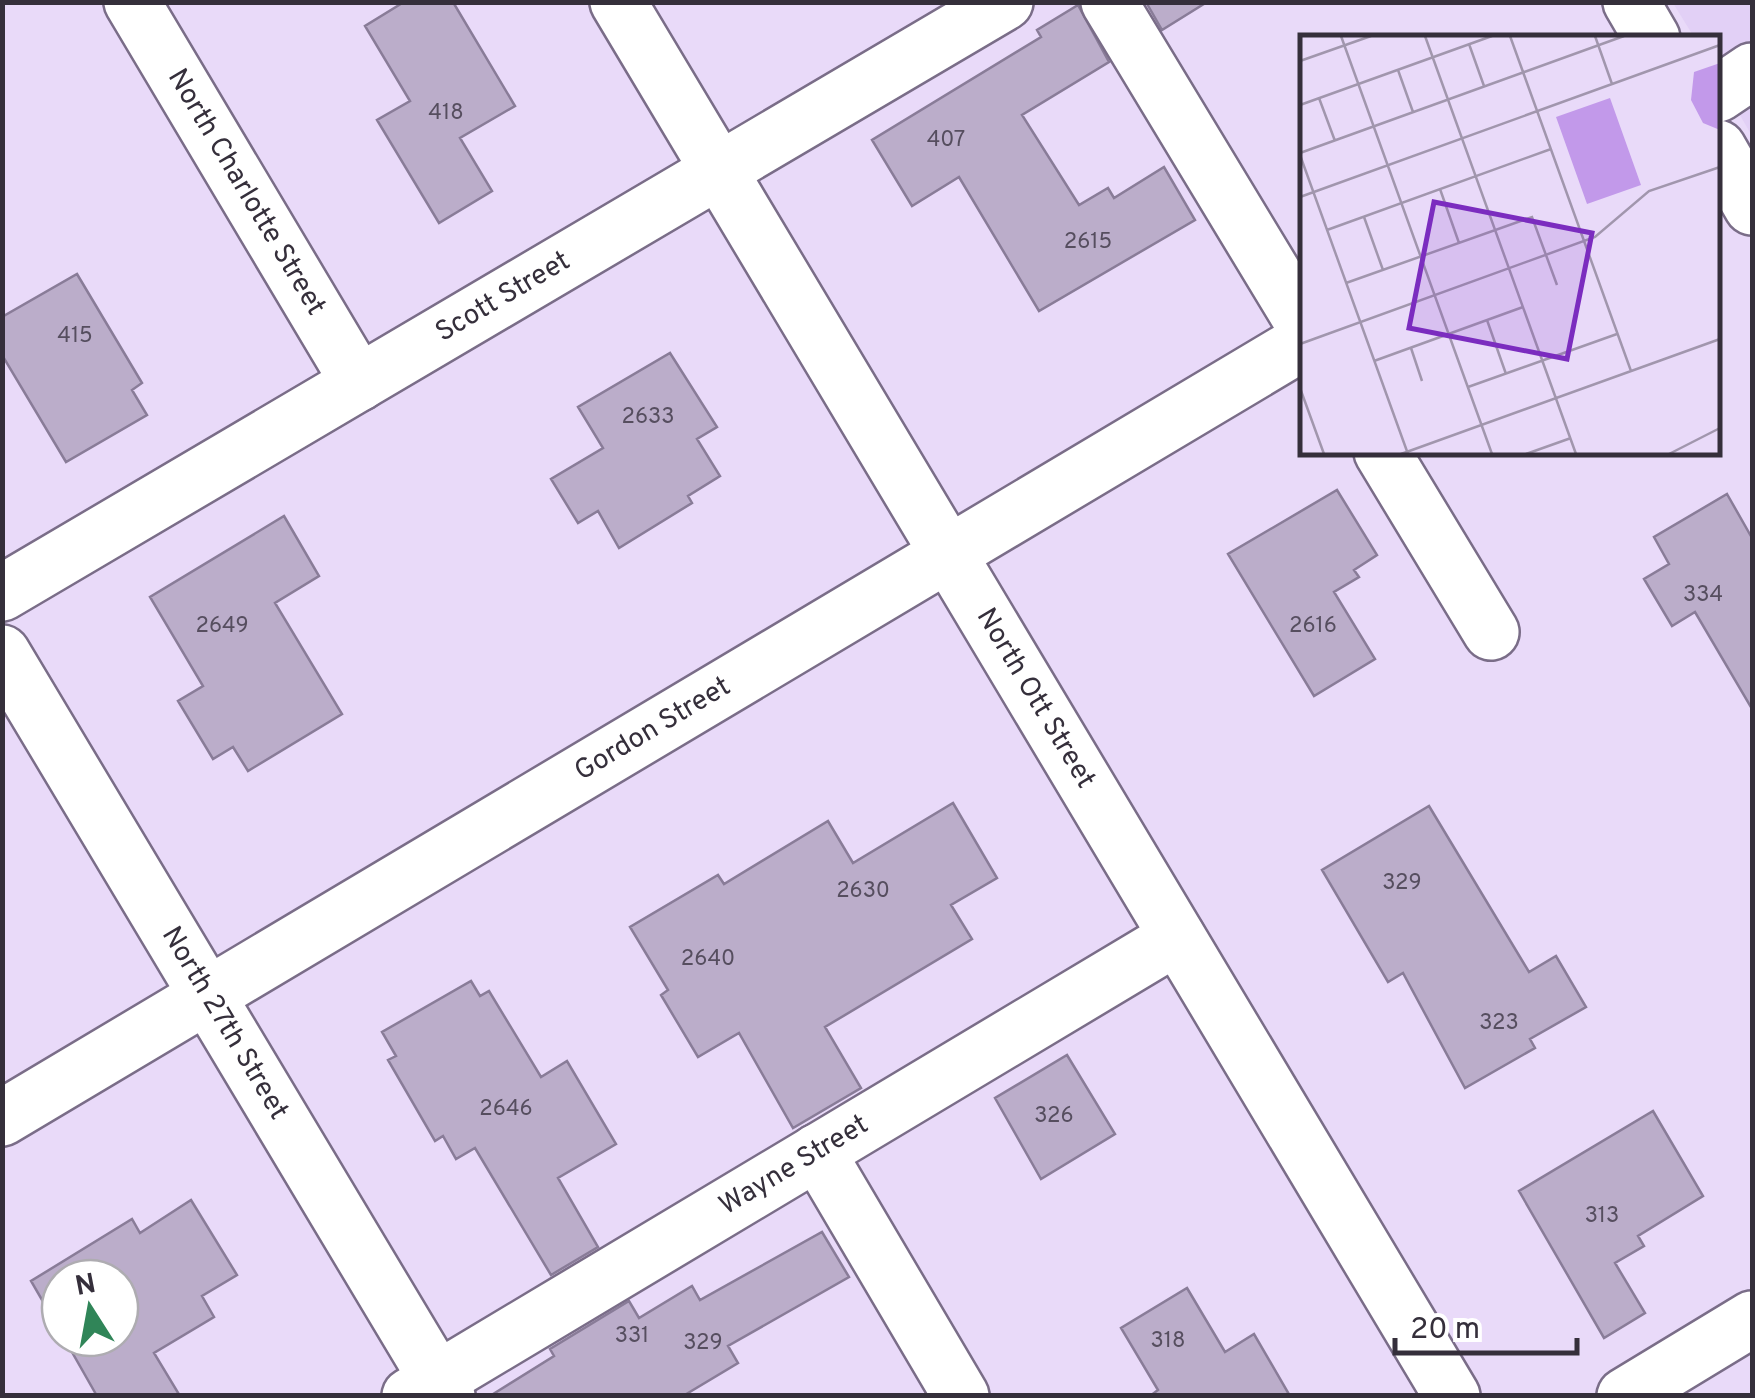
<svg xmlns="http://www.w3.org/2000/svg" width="1755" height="1398" font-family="Overpass,sans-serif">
<rect width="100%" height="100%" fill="#e9daf9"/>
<path fill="#e2d0f6" d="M 1673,3 L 1752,3 L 1752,136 L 1718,77 L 1718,38 L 1694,37 Z"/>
<path fill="#bbadca" stroke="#897c98" stroke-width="2.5" d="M 404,2 L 453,2 L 515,106 L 460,138 L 492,191 L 439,223 L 377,120 L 410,101 L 365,26 Z
M 1146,2 L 1207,2 L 1162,30 Z
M 1078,5 L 1109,62 L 1022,115 L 1079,205 L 1108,188 L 1114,198 L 1164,167 L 1195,220 L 1039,311 L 959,177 L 912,206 L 872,140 L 1041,37 L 1037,30 Z
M 77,274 L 142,383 L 132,390 L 147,415 L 66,462 L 2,355 L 2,317 Z
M 670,353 L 717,427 L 697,439 L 720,476 L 688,496 L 692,503 L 619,548 L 598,511 L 578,523 L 551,479 L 603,448 L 578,407 Z
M 1337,490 L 1377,555 L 1354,570 L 1359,577 L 1334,592 L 1375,659 L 1314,696 L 1228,554 Z
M 1727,494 L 1752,538 L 1752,709 L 1695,612 L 1672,626 L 1644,579 L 1669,564 L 1654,537 Z
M 284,516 L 319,576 L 275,603 L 342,714 L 248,771 L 233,747 L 213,759 L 178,701 L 203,686 L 150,597 Z
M 953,803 L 997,878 L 951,905 L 972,939 L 825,1027 L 861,1088 L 793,1128 L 739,1033 L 698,1057 L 661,995 L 668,990 L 630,927 L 718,875 L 724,884 L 828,821 L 853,863 Z
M 1429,806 L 1529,972 L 1556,956 L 1586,1007 L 1530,1039 L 1535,1048 L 1465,1088 L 1403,973 L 1388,982 L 1322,870 Z
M 471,981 L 480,996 L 489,991 L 541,1077 L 567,1061 L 616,1144 L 558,1178 L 598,1247 L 551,1275 L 475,1148 L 456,1159 L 443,1136 L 435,1141 L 388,1060 L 396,1056 L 382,1032 Z
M 1067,1055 L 1115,1134 L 1041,1179 L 995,1098 Z
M 1653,1111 L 1703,1196 L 1638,1236 L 1644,1246 L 1615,1263 L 1645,1313 L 1604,1338 L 1519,1191 Z
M 191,1200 L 237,1275 L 202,1296 L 214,1317 L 154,1353 L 180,1396 L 97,1396 L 64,1338 L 120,1338 L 120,1278 L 60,1278 L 60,1331 L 31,1281 L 132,1219 L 140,1233 Z
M 822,1232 L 849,1277 L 728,1346 L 738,1363 L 683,1396 L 490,1396 L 554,1356 L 550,1349 L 629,1301 L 639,1318 L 692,1286 L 700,1300 Z
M 1187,1288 L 1225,1352 L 1254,1334 L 1290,1396 L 1150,1396 L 1158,1390 L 1121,1328 Z"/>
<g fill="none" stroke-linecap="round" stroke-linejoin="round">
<defs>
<g id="minor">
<path id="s1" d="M 132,2 L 359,383"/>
<path id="s2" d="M 618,2 L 1452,1396"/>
<path d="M 1109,2 L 1302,321"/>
<path d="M 1631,2 L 1652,38"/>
<path d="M 1718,94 L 1752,71"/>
<path d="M 1718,148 L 1752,207"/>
<path d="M 1382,452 L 1491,632"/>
<path id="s3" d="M 2,593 L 1005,2"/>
<path id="s4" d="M 2,653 L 447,1396"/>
<path id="s5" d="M 2,1118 L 1302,343"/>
<path d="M 817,1152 L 961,1396"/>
<path id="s6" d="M 410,1396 L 1177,937"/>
<path d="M 1625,1396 L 1752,1319"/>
</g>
</defs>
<use href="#minor" stroke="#7a6d88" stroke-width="60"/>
<use href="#minor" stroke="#fff" stroke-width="55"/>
</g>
<g text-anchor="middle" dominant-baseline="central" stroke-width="8" stroke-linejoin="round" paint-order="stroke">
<g font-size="22" fill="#564e5f">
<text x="446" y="113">418</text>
<text x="946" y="140">407</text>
<text x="1088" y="242">2615</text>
<text x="75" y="336">415</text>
<text x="648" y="417">2633</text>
<text x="1703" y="595">334</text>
<text x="222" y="626">2649</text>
<text x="1313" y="626">2616</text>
<text x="1402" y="883">329</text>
<text x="863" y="891">2630</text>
<text x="708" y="959">2640</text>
<text x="1499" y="1023">323</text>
<text x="506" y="1109">2646</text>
<text x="1054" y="1116">326</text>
<text x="1602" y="1216">313</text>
<text x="632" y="1336">331</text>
<text x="1168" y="1341">318</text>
<text x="703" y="1343">329</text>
</g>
<g font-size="28" fill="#352f3b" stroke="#fff">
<text stroke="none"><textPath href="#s1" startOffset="222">North Charlotte Street</textPath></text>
<text stroke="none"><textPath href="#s3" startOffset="582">Scott Street</textPath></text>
<text stroke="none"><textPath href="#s2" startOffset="812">North Ott Street</textPath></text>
<text stroke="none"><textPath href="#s5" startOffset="758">Gordon Street</textPath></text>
<text stroke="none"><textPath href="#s4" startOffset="432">North 27th Street</textPath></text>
<text stroke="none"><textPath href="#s6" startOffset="448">Wayne Street</textPath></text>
</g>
</g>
<g transform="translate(1300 35)">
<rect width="420" height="420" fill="#e9daf9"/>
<path d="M 420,28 L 420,95 L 403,88 L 391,65 L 394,37 ZM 310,63 L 341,150 L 287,169 L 256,82 Z" fill="#c299ea"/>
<path fill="none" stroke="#a196ad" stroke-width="2.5" d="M 41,1 L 192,419M 125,1 L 276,419M 210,1 L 331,336M 295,1 L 312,49M 169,9 L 184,51M 0,26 L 71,1M 98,35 L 113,77M 19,63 L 35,106M 0,70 L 192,1M 0,118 L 324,1M 0,120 L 108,419M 140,154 L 159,208M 0,162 L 420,10M 64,182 L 83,235M 27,195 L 251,114M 46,248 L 232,182 L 257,250M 187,285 L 206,339M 0,309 L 295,202 L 349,156 L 420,132M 111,313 L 122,346M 74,326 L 223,272M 168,352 L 317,299M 0,353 L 24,419M 101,419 L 420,304M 226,419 L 271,403M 369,419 L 420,393"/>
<path fill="#7b2cbf" fill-opacity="0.15" stroke="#7b2cbf" stroke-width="5" d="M 134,167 L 292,198 L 267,324 L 109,293 Z"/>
<rect width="420" height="420" fill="none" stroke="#352f3b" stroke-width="5"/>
</g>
<rect width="1755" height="1398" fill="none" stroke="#352f3b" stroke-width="10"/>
<g transform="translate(90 1308) rotate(349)"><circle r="48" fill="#ffffff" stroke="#aeacb1" stroke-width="2.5"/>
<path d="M0-8L18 38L0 25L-18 38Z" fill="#308558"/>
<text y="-15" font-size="28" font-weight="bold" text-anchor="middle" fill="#352f3b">N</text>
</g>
<path d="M1395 1338v15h182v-15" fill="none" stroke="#352f3b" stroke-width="5"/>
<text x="1410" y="1338" font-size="30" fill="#352f3b" stroke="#ffffff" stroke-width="8" paint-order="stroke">20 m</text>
</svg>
